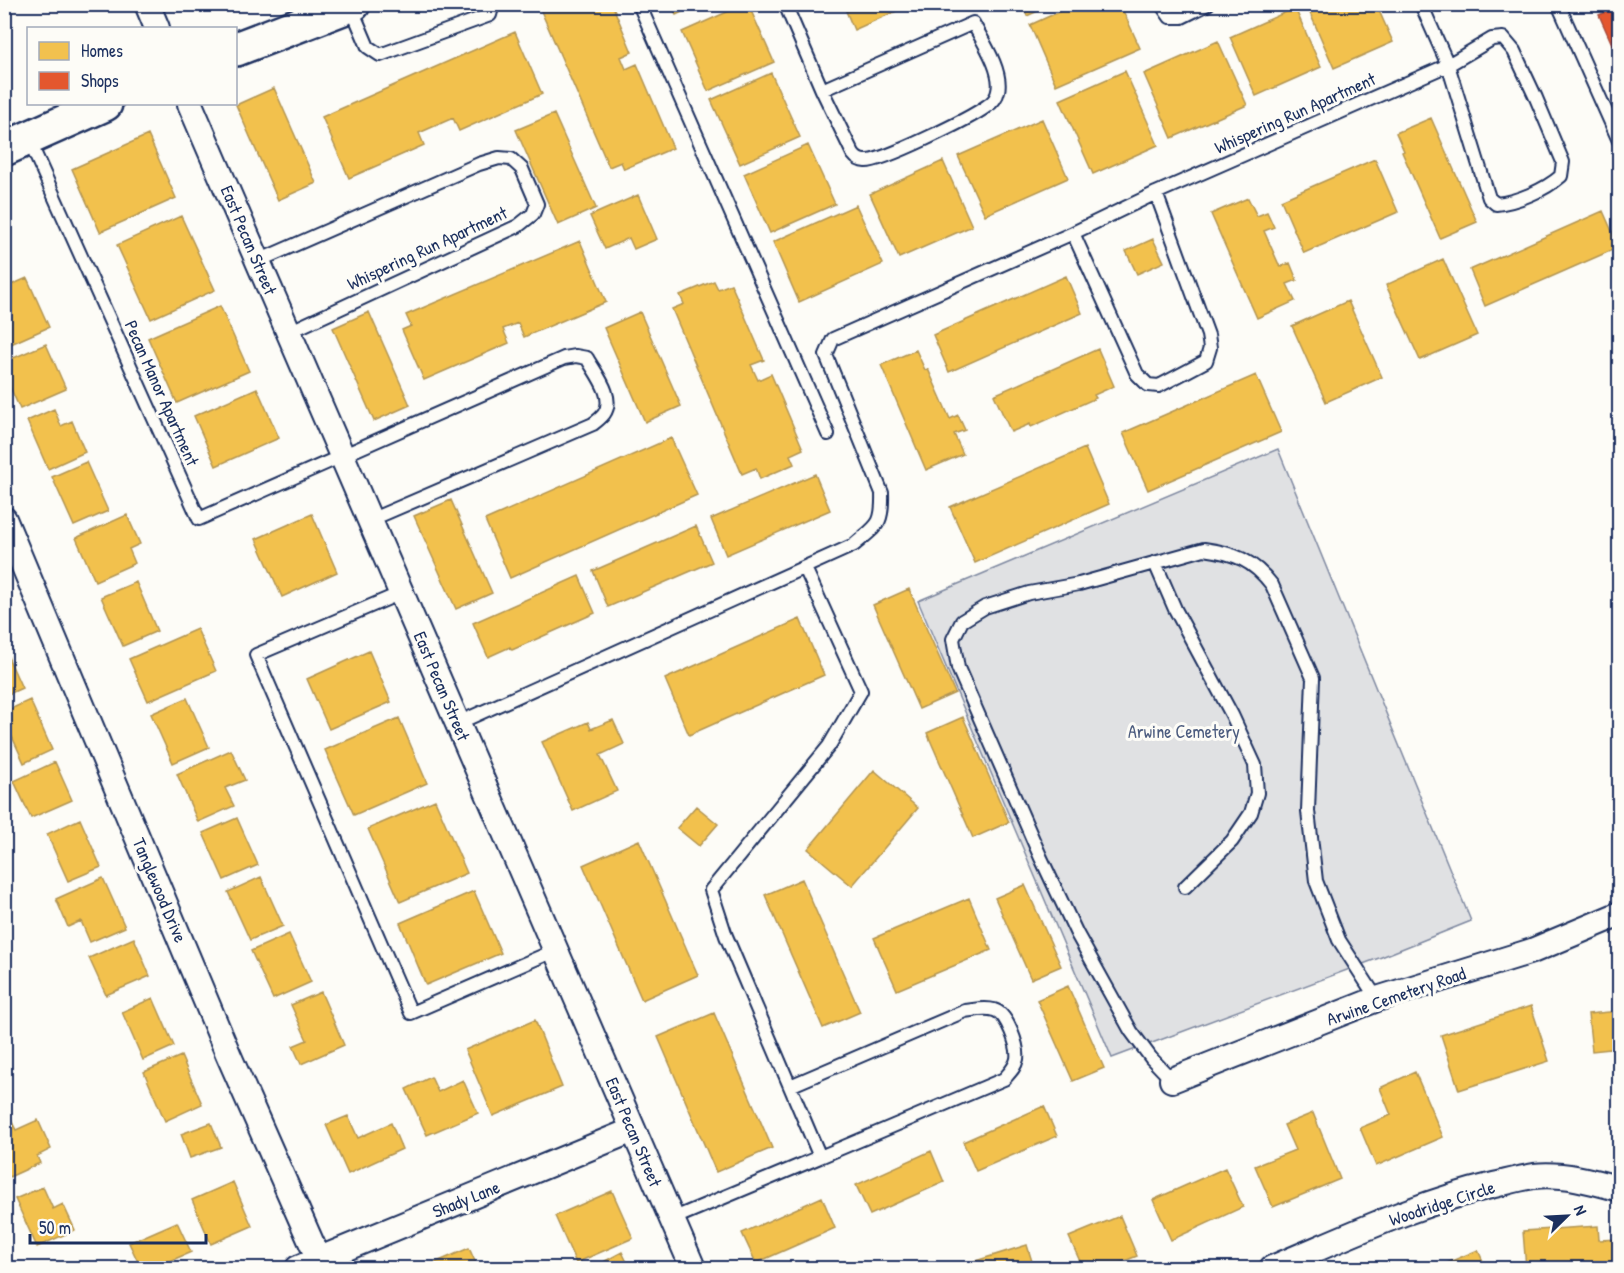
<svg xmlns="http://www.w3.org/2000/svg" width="1624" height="1273" font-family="'Patrick Hand',sans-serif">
<rect width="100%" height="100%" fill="#fdfcf7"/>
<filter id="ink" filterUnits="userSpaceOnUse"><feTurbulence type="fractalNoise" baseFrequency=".0167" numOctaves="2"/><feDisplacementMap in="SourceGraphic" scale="12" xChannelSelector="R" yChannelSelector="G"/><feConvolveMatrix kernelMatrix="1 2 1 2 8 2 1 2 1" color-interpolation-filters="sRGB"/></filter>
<g filter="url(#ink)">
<path fill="#e0e1e3" stroke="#7e88a0" stroke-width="1.5" d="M 1278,449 L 1471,921 L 1379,958 L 1112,1058 L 918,601 Z"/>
<path fill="#f2c14e" stroke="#b29553" stroke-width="1.5" d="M 538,4 L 612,4 L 632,52 L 621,57 L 626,69 L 637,64 L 673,148 L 624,169 L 621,162 L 609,167 Z
M 671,4 L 699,4 L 676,15 Z
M 745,4 L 748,4 L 774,62 L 708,91 L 682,32 Z
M 843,4 L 912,4 L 854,30 Z
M 1022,4 L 1053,4 L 1027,16 Z
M 1076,4 L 1120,4 L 1140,48 L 1056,85 L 1030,25 Z
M 1306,4 L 1376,4 L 1393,42 L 1334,68 Z
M 1295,8 L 1321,67 L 1256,96 L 1230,37 Z
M 515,32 L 542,94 L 459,131 L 453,118 L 419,133 L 424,145 L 349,178 L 322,117 Z
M 1218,41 L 1247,105 L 1172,138 L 1144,74 Z
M 1125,71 L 1158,145 L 1093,174 L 1060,100 Z
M 771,73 L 800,137 L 740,164 L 711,100 Z
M 274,88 L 316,183 L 278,200 L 236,105 Z
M 554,114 L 596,208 L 558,225 L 516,130 Z
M 1431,118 L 1477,222 L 1440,238 L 1402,152 L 1404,151 L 1396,133 Z
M 1042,119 L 1068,178 L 985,215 L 958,156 Z
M 148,135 L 176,198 L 100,232 L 72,169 Z
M 808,145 L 835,204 L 770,233 L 744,174 Z
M 1375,159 L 1398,212 L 1304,253 L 1281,200 Z
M 943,161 L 972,226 L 899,258 L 870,194 Z
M 638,195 L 657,239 L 634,249 L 629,238 L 605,249 L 590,216 Z
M 1248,198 L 1257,216 L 1267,212 L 1274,227 L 1264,231 L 1280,267 L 1290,263 L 1297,280 L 1287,284 L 1295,301 L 1257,318 L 1211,214 Z
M 856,205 L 883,264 L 799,302 L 773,242 Z
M 1603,211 L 1619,247 L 1485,306 L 1470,270 Z
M 181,216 L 215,290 L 151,319 L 117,245 Z
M 1153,239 L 1164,262 L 1137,274 L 1126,251 Z
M 580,241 L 606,302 L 524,337 L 518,323 L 503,329 L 509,343 L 424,380 L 402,330 L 411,326 L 406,315 Z
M 1443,259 L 1477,335 L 1420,360 L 1386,285 Z
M 1066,276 L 1082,313 L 949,372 L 933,335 Z
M 27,278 L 49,327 L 4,347 L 4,288 Z
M 714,281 L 718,289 L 731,284 L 764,360 L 751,365 L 758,380 L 771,374 L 803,449 L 790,455 L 794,464 L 760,479 L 756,468 L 742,474 L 672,309 L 684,304 L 680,295 Z
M 1348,301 L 1382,377 L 1326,402 L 1292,326 Z
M 220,306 L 249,371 L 177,403 L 148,338 Z
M 369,312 L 410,405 L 374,421 L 333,328 Z
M 640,312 L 681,406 L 645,422 L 604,328 Z
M 46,344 L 66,389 L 20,409 L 4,374 L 4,362 Z
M 1098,349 L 1114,386 L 1094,395 L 1096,398 L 1031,427 L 1030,424 L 1011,432 L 994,395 Z
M 916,350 L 925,370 L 928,369 L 950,419 L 958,415 L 965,430 L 954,434 L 963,454 L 926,470 L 881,365 Z
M 1256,375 L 1281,432 L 1148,490 L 1123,433 Z
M 257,388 L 279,438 L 216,466 L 194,416 Z
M 54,409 L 61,426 L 72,421 L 85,452 L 48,469 L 27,421 Z
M 671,438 L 697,495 L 510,578 L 485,520 Z
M 1085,448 L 1109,504 L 975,563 L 950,507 Z
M 86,462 L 108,511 L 74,526 L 52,477 Z
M 815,474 L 830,510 L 726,555 L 711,519 Z
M 451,500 L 492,593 L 456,609 L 414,516 Z
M 312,514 L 337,572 L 282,597 L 256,539 Z
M 127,515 L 140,544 L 129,549 L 135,563 L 95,581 L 76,538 Z
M 696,526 L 712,562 L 608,607 L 593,571 Z
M 579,576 L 595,613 L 512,650 L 510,647 L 488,657 L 473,623 Z
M 136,582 L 157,631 L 123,646 L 101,597 Z
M 909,589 L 955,693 L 919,709 L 873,605 Z
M 800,619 L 824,675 L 689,735 L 665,679 Z
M 197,629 L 216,671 L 148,701 L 129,659 Z
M 4,648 L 22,688 L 4,696 Z
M 369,651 L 391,702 L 329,729 L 307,679 Z
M 187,698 L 209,747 L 173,763 L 151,714 Z
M 30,700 L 52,750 L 24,763 L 4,719 L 4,712 Z
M 963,717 L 1009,822 L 973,838 L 927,733 Z
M 399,718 L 427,783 L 354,815 L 325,750 Z
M 613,720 L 624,744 L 600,755 L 617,791 L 573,811 L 542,742 L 588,722 L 591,729 Z
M 231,750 L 245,780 L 225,788 L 234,806 L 198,822 L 177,774 Z
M 55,762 L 72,800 L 31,818 L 14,781 Z
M 874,770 L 918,808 L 852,886 L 808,849 Z
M 435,800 L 467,873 L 400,902 L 368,829 Z
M 696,806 L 718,824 L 699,846 L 677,828 Z
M 237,818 L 258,865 L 224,880 L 203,833 Z
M 80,819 L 101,867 L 68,881 L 47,834 Z
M 639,840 L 698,975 L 642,1000 L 583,865 Z
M 261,877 L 283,926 L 250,940 L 228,892 Z
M 103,878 L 125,927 L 90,942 L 81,921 L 68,927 L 56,899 Z
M 802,879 L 860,1012 L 823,1028 L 765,895 Z
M 1025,885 L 1061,966 L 1031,979 L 995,898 Z
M 474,891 L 501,953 L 426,985 L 400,923 Z
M 969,898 L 991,950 L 897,990 L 874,938 Z
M 289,934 L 311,982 L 273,999 L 251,951 Z
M 134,938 L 150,976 L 106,995 L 89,958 Z
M 1068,986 L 1104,1068 L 1073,1081 L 1037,1000 Z
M 321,992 L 344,1045 L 301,1064 L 293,1046 L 307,1040 L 291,1005 Z
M 153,998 L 174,1046 L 143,1060 L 122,1012 Z
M 1531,1006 L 1549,1061 L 1459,1090 L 1441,1035 Z
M 1620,1011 L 1620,1048 L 1592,1051 L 1588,1014 Z
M 714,1013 L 772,1148 L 716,1172 L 658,1037 Z
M 535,1020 L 562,1087 L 493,1116 L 465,1050 Z
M 181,1056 L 202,1104 L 165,1121 L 144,1072 Z
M 1415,1072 L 1443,1137 L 1376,1166 L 1360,1128 L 1391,1115 L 1380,1088 Z
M 431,1077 L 438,1092 L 463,1080 L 478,1113 L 427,1135 L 406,1089 Z
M 4,1106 L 16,1130 L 38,1120 L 51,1149 L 37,1156 L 40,1163 L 5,1179 Z
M 1044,1106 L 1057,1136 L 976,1171 L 963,1142 Z
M 1313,1113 L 1340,1179 L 1273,1207 L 1255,1166 L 1295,1150 L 1284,1125 Z
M 348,1116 L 358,1138 L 391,1123 L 402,1149 L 348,1174 L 326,1125 Z
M 211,1123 L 221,1147 L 190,1158 L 181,1134 Z
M 931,1151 L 944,1182 L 870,1215 L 856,1185 Z
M 1225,1168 L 1243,1207 L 1171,1240 L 1153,1200 Z
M 233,1182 L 252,1226 L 211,1244 L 192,1200 Z
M 43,1187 L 53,1209 L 63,1204 L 75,1230 L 37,1247 L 15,1199 Z
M 612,1191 L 633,1238 L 576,1263 L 555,1216 Z
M 822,1197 L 835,1228 L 756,1263 L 742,1233 Z
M 1120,1216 L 1137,1256 L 1107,1268 L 1083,1268 L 1069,1237 Z
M 177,1222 L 191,1252 L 154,1268 L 141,1268 L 129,1243 Z
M 1598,1226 L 1599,1240 L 1620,1239 L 1620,1268 L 1526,1268 L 1523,1231 Z
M 1027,1245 L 1034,1268 L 953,1268 Z
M 469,1248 L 478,1268 L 423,1268 Z
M 1478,1250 L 1486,1268 L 1435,1268 Z
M 622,1252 L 630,1268 L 609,1268 L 605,1261 Z"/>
<path fill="#e4572e" stroke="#a84b3c" stroke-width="1.5" d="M 1617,4 L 1620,4 L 1620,62 L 1599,15 L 1618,7 Z"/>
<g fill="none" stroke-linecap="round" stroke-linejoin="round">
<defs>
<path id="lane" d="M 639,4 L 828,434
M 785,4 L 822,90
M 1161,4 L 1170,17 L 1182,17 L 1208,4
M 1558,4 L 1620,143
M 351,7 L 368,47 L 380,55 L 490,15 L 493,4
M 973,23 C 982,40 1003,71 998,91 C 997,97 992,103 987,106 C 971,118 880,163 865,161 C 860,161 856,158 853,154 L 822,90 Z
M 1503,38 L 1514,51 L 1536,98 L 1563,162 L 1561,176 C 1545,190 1517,202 1496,204 L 1489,198 L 1448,65 L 1492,39 Z
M 28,138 L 199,519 L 564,358 L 576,356 L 587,358 C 595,373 616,397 604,414 C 601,418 597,421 593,424 L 370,520
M 1073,233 L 1137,374 L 1148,385 L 1159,386 L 1206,361 L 1210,348 L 1208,335 L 1156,193
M 258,261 L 479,164 L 499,158 L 511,159 L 522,169 L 537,204 L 533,214 L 518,226 L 289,332
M 1155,563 L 1175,609 L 1232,715 L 1255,765 L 1257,793 L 1251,813 L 1232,841 L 1185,887
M 401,593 L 256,655 L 411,1013 L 556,950
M 458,723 L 854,545 C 877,525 883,526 882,493 L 826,355 L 833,339 L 1073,233 L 1156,193 L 1448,65 L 1421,4
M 1172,1080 L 1151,1058 L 1131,1031 L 1077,934 L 1041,858 L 958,668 L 953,639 L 962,621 L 985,607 L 1029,593 L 1079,584 L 1204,549 C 1234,553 1253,560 1272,585 L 1313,678 L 1308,811 L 1316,881 L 1339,940 L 1377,999
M 790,1086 L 965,1011 C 974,1010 985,1007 994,1010 C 1007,1013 1019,1047 1017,1059 C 1015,1068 1010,1072 1004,1079 L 820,1157
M 672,1219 L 820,1157 L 726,936 L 711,890 L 829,746 L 861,691 L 805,568"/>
<path id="street" d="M 147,4 L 157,28
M 190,104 L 693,1268
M 4,519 L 229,1056 L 319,1260
M 1172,1080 L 1377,999 L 1532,951 L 1620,914
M 298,1268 L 633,1130
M 1272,1268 C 1344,1238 1417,1203 1494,1185 C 1507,1182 1521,1178 1534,1176 C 1563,1173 1592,1181 1620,1189"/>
<path id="secondary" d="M 236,49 L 353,4
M 4,149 L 105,104"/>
</defs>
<use href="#lane" stroke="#1b2f5e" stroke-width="16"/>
<use href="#street" stroke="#1b2f5e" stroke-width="28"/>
<use href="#secondary" stroke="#1b2f5e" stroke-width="38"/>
<use href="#lane" stroke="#fdfcf7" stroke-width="12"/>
<use href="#street" stroke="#fdfcf7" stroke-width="24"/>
<use href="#secondary" stroke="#fdfcf7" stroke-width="33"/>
</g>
</g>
<g text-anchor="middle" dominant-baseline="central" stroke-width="6" stroke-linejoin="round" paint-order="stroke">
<g font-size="18" fill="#1b2f5e" stroke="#fdfcf7">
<text transform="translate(1295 113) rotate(-24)">Whispering Run Apartment</text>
<text transform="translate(249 240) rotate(67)">East Pecan Street</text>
<text transform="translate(427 248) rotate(-25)">Whispering Run Apartment</text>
<text transform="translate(162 393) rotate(66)">Pecan Manor Apartment</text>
<text transform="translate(442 686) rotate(67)">East Pecan Street</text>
<text transform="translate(160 890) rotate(67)">Tanglewood Drive</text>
<text transform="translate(1396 996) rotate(-19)">Arwine Cemetery Road</text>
<text transform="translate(634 1132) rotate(67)">East Pecan Street</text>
<text transform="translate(466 1199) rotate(-22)">Shady Lane</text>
<text transform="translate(1442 1203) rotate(-18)">Woodridge Circle</text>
</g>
<g font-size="18" fill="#4c5c7f" stroke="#fdfcf7">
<text x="1184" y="731">Arwine Cemetery</text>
</g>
</g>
<rect width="1624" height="1273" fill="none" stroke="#fdfcf7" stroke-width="24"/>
<rect x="12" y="12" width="1600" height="1249" fill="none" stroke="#1b2f5e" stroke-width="2" filter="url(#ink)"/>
<rect x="27" y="27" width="210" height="78" fill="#fdfcf7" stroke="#a3aaba" stroke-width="1.5"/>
<rect x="39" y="42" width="30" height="18" fill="#f2c14e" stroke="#a3aaba" stroke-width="1.5"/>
<text x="81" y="57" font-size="18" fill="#1b2f5e">Homes</text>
<rect x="39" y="72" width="30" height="18" fill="#e4572e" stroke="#a3aaba" stroke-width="1.5"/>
<text x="81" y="87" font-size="18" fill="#1b2f5e">Shops</text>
<g transform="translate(1567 1216) rotate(66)" stroke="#fdfcf7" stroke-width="4.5" paint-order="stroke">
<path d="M0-4.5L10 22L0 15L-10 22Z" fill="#1b2f5e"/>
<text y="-9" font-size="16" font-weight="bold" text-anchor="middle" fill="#1b2f5e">N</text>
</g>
<path d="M30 1234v9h176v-9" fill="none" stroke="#1b2f5e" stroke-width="3"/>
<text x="39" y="1234" font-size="18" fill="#1b2f5e" stroke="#fdfcf7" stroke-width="4.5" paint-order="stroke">50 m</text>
</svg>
